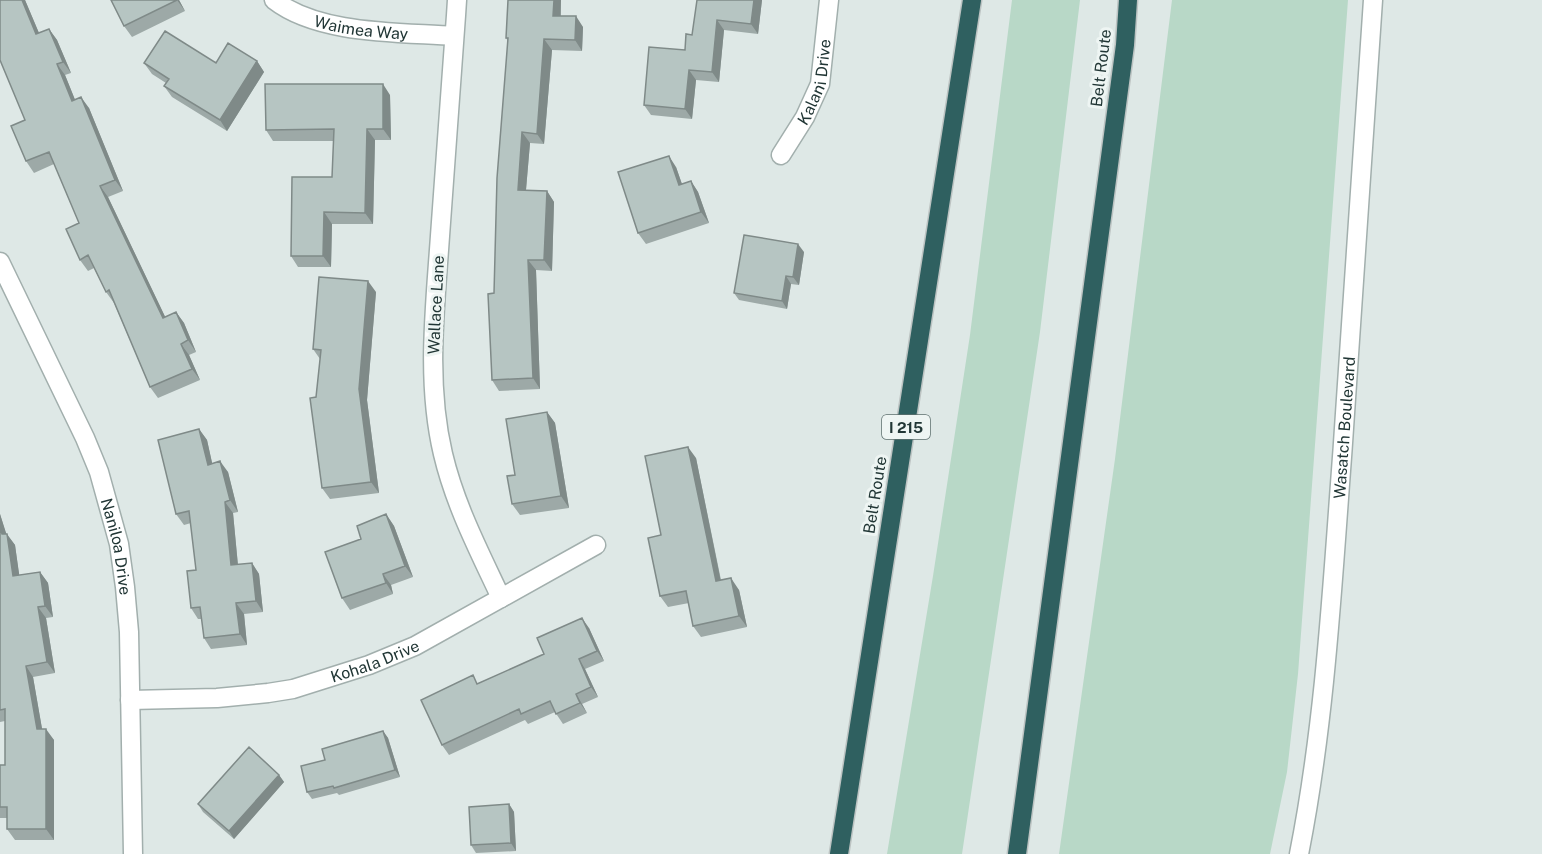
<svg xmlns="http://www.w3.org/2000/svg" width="1542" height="854" font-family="'Public Sans',sans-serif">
<rect width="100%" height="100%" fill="#dee8e6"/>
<path fill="#b8d8c7" d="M 1012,0 L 1080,0 L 1040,332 L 962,854 L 887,854 L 933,576 L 970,335 Z
M 1172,0 L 1348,0 L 1298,674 L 1287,772 L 1270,854 L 1059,854 L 1115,459 Z"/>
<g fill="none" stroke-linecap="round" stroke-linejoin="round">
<defs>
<g id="minor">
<path id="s1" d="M 274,0 C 319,35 400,32 454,36"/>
<path d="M 457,0 C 452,79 446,158 440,236 C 435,309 426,382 443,454 C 455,505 479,551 501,598"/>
<path id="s2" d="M 781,155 L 805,117 L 820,84 L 829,0"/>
<path id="s3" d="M 0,262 L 85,438 L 99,472 L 119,544 L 125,587 L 129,632 L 133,854"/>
<path id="s4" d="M 130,700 L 217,698 L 268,693 L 293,689 L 369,665 L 415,646 L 596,545"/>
<path id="s5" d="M 1299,854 C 1323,733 1331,608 1340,484 C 1352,323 1363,162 1373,0"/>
</g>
<path id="highway" d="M 839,854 L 972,0
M 1017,854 L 1125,45 L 1128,0"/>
</defs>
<use href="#minor" stroke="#a2afad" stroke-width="21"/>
<use href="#highway" stroke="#bcc3c2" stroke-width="21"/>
<use href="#minor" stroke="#fff" stroke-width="18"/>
<use href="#highway" stroke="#2f6060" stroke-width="18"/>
</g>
<path fill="#9da9a7" d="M 25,0 L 39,33 L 49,29 L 57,40 L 71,73 L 65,75 L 75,100 L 89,108 L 123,191 L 108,197 L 165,317 L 176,312 L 184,323 L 196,352 L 189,355 L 200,380 L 158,398 L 150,387 L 114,303 L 106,292 L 94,268 L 88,271 L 80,260 L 79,223 L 54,164 L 34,173 L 26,161 Z
M 111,0 L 179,0 L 185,11 L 132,37 L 124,26 Z
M 561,0 L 561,16 L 583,27 L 582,51 L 552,50 L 544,144 L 530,143 L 526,190 L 547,191 L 554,202 L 552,271 L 536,270 L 540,389 L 499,391 L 492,380 L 494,293 L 508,41 L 506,38 Z
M 697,0 L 762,0 L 758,34 L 724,30 L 719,82 L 696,80 L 692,119 L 651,115 L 644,105 L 685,50 L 692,35 Z
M 257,61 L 264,72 L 227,131 L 172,97 L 164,86 L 166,83 L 152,74 L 144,63 Z
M 390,95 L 391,140 L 375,140 L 373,224 L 332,224 L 331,267 L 298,267 L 291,256 L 332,177 L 334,141 L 273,141 L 266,130 Z
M 676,167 L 682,184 L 691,181 L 698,192 L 709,223 L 646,244 L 638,233 Z
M 804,252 L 799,285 L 791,284 L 787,309 L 739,300 L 734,293 Z
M 376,292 L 367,400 L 379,493 L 330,499 L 322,488 L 316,397 L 320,359 L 313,349 Z
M 547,412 L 555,423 L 569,508 L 520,515 L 512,504 L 515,475 Z
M 199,429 L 207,440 L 212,463 L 228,472 L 238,512 L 233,513 L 238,565 L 252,563 L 259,574 L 263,612 L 244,614 L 247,645 L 211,649 L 204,638 L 202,619 L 198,619 L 191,608 L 196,570 L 191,523 L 184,525 L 176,514 Z
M 696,458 L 721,580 L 739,590 L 747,627 L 701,637 L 693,626 L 689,603 L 668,607 L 660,596 L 661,535 Z
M 0,514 L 6,534 L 15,545 L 19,575 L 40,572 L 48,583 L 53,617 L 46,618 L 55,673 L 33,677 L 42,729 L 54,740 L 54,840 L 15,840 L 7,829 L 7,818 L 0,818 L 0,765 L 5,765 L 5,721 L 0,722 Z
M 386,514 L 394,526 L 413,577 L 391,585 L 393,594 L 350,610 L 342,598 L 361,539 Z
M 589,628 L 604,661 L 585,669 L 598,697 L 582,704 L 587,713 L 563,724 L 555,712 L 528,724 L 525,720 L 449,755 L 442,745 L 479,683 L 544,654 Z
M 383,731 L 388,738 L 400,777 L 339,795 L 337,793 L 312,799 L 307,792 L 325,760 Z
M 279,775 L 284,782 L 234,839 L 203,812 L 198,804 Z
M 509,804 L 514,812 L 516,851 L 476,853 L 471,845 Z"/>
<path fill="#7f8a88" d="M 22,0 L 25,0 L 44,45 L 36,34 Z
M 177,0 L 179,0 L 185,11 Z
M 554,0 L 561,0 L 560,26 L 553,16 Z
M 754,0 L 762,0 L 758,34 L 751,24 Z
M 576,16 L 583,27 L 582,51 L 575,40 Z
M 717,20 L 724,30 L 719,82 L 712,72 Z
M 49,29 L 57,40 L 71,73 L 63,62 Z
M 544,39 L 552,50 L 544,144 L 537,134 Z
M 257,61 L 264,72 L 227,131 L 220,120 Z
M 57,64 L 65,75 L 80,112 L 72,101 Z
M 689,70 L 696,80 L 692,119 L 685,109 Z
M 383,84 L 390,95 L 391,140 L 383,129 Z
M 81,97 L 89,108 L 123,191 L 115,180 Z
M 367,129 L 375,140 L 373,224 L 365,213 Z
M 522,132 L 530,143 L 525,201 L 518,190 Z
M 669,156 L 676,167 L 686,196 L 679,185 Z
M 691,181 L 698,192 L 709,223 L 701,212 Z
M 100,186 L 108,197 L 171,329 L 163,318 Z
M 547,191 L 554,202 L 552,271 L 544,260 Z
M 324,212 L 332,224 L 331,267 L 323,256 Z
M 798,244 L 804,252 L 799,285 L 793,277 Z
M 528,260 L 536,270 L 540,389 L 533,378 Z
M 786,276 L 791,284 L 787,309 L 782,301 Z
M 368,281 L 376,292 L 367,400 L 379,493 L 371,482 L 359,389 Z
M 176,312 L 184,323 L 196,352 L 188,340 Z
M 181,344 L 189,355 L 200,380 L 192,369 Z
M 547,412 L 555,423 L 569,508 L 561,496 Z
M 199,429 L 207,440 L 215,476 L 208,465 Z
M 688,447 L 696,458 L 723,592 L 716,581 Z
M 220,461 L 228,472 L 238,512 L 230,500 Z
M 225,502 L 233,513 L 239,577 L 231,565 Z
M 0,514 L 8,539 L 7,534 L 15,545 L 21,587 L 13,576 L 0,527 Z
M 386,514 L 394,526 L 413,577 L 405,566 Z
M 252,563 L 259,574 L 263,612 L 256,601 Z
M 40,572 L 48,583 L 53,617 L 45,606 Z
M 383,574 L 391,585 L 393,594 L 386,583 Z
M 731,578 L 739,590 L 747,627 L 739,616 Z
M 236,603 L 244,614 L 247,645 L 240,634 Z
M 38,607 L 46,618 L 55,673 L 47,662 Z
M 582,618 L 589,628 L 604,661 L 597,651 Z
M 579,659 L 585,669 L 598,697 L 591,687 Z
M 26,666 L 33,677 L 44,740 L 37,729 Z
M 576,694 L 582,704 L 587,713 L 580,703 Z
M 46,729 L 54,740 L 54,840 L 46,829 Z
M 383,731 L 388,738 L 400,777 L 395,770 Z
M 279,775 L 284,782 L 234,839 L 229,831 Z
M 509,804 L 514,812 L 516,851 L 511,843 Z"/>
<path fill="#b6c5c2" stroke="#7f8a88" stroke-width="1.5" d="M 0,0 L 22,0 L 36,34 L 49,29 L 63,62 L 57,64 L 72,101 L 81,97 L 115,180 L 100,186 L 163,318 L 176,312 L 188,340 L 181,344 L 192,369 L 150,387 L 109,290 L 106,292 L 88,255 L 80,260 L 66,229 L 79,223 L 49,152 L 26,161 L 11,126 L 25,120 L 0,60 Z
M 111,0 L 177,0 L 124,26 Z
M 508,0 L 554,0 L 553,16 L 576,16 L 575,40 L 544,39 L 537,134 L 522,132 L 518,190 L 547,191 L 544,260 L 528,260 L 533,378 L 492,380 L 488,294 L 494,293 L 497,178 L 508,38 L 506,38 Z
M 697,0 L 754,0 L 751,24 L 717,20 L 712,72 L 689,70 L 685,109 L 644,105 L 649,47 L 685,50 L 686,34 L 692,35 Z
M 165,31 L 216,63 L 228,43 L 257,61 L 220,120 L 164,86 L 169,79 L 144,63 Z
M 265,84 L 383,84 L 383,129 L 367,129 L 365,213 L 324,212 L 323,256 L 291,256 L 292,177 L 332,177 L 334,129 L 266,130 Z
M 669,156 L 679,185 L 691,181 L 701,212 L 638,233 L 618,172 Z
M 744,235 L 798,244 L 793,277 L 786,276 L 782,301 L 734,293 Z
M 319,277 L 368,281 L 359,389 L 371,482 L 322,488 L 310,398 L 316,397 L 321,350 L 313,349 Z
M 547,412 L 561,496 L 512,504 L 507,476 L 515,475 L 506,419 Z
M 199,429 L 208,465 L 220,461 L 230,500 L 225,502 L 231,565 L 252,563 L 256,601 L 236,603 L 240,634 L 204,638 L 200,607 L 191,608 L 187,571 L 196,570 L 189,511 L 176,514 L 158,440 Z
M 688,447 L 716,581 L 731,578 L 739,616 L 693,626 L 686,591 L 660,596 L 648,538 L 661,535 L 645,456 Z
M 386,514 L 405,566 L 383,574 L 386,583 L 342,598 L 325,552 L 361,539 L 357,526 Z
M 0,527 L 2,534 L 7,534 L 13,576 L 40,572 L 45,606 L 38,607 L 47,662 L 26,666 L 37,729 L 46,729 L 46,829 L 7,829 L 7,807 L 0,807 L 0,765 L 5,765 L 5,709 L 0,710 Z
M 582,618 L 597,651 L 579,659 L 591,687 L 576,694 L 580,703 L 556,714 L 550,701 L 521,714 L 519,709 L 442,745 L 421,700 L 473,675 L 477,684 L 544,654 L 537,638 Z
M 383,731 L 395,770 L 334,788 L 333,786 L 307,792 L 301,766 L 325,760 L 322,749 Z
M 249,747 L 279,775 L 229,831 L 198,804 Z
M 509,804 L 511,843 L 471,845 L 469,807 Z"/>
<g text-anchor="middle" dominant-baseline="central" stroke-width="6" stroke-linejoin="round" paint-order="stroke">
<rect fill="#eef5f3" stroke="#5e6f6e" stroke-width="1.5" x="882" y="415" width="48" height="24" rx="4.5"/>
<g font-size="15" font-weight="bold" fill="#213635">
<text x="906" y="427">I 215</text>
</g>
<g font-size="16" fill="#213635" stroke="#eef5f3">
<text stroke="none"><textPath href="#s1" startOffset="93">Waimea Way</textPath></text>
<text transform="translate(1101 68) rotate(-83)">Belt Route</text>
<text stroke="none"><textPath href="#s2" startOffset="82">Kalani Drive</textPath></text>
<text transform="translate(436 305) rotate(-87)">Wallace Lane</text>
<text stroke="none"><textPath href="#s5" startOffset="429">Wasatch Boulevard</textPath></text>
<text transform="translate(875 495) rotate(-81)">Belt Route</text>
<text stroke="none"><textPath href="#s3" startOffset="309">Naniloa Drive</textPath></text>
<text stroke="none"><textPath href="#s4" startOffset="250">Kohala Drive</textPath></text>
</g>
</g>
</svg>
